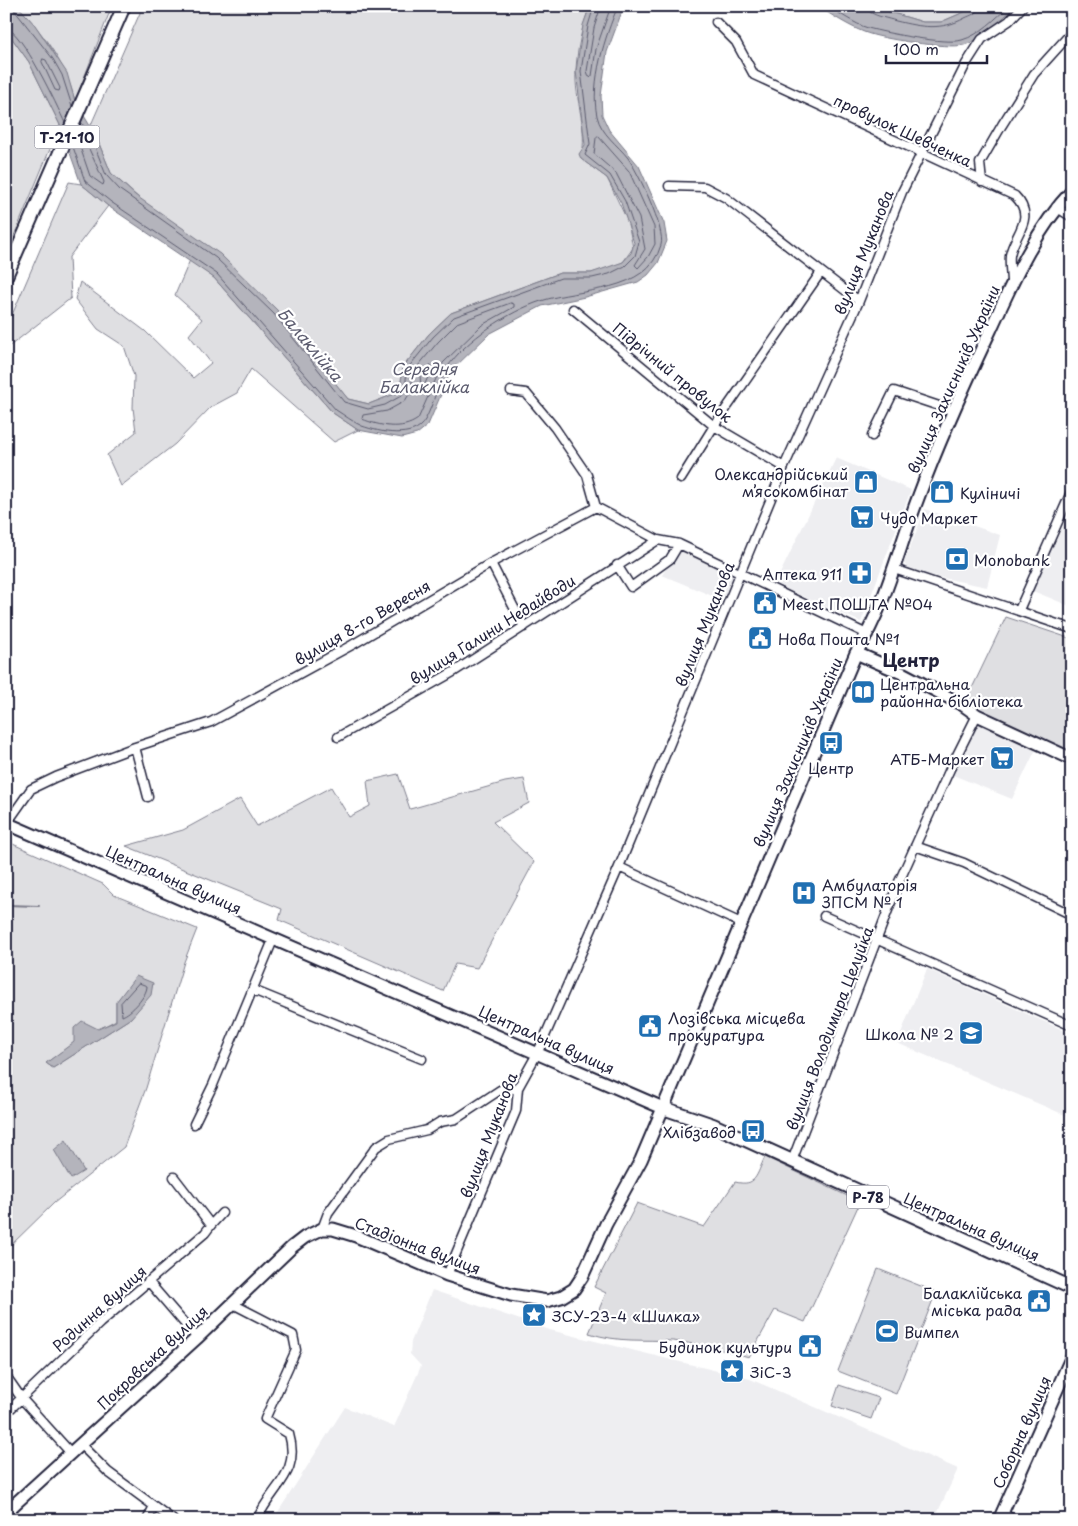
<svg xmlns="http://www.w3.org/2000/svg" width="1078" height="1526" font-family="'Playpen Sans',sans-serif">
<rect width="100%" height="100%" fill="#fff"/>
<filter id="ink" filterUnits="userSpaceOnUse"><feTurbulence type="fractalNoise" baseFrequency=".02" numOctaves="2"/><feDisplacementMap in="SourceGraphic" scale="10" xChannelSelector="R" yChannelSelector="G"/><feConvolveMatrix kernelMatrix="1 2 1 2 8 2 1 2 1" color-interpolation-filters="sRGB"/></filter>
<g filter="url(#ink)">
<path fill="#eeeef1" d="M 836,458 L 911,490 L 861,622 L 775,584 Z
M 1072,507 L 1072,607 L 1033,591 Z
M 925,509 L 1000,535 L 987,587 L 909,571 L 904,563 Z
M 679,550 L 733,575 L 722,600 L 662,575 Z
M 982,721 L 1037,747 L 1012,799 L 953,775 L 978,723 Z
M 927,969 L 1072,1034 L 1072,1118 L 897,1043 Z
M 432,1290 L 550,1330 L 750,1379 L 958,1469 L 934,1520 L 273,1520 L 345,1407 L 394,1427 L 421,1366 L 410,1354 L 411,1342 Z"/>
<path fill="#dfdfe2" stroke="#80808e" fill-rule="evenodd" d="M 18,6 L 112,6 L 75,101 C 66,64 44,35 18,6 Z
M 143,6 L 590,6 C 582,26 577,49 576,70 C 574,100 589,130 581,159 L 607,178 L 628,222 L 633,248 L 623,262 L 608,269 L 591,273 L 560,273 L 451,313 L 429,334 L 403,367 L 400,389 L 397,393 L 369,404 L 348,399 L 304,346 L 111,173 L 95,134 L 90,127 Z
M 869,6 L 978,6 L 941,22 L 923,22 Z
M 6,30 L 29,62 L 60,125 L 6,255 Z
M 69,182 L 81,184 L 108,206 L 69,257 L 71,298 L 6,349 L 6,329 Z
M 190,260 L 214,278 L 333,413 L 358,430 L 334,442 L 251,369 L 237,393 L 211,407 L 175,444 L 121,486 L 107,455 L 136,432 L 133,408 L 134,376 L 124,346 L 98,329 L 75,299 L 80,282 L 145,331 L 193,378 L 211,363 L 189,335 L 202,319 L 175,295 Z
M 1006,617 L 1072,639 L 1072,758 L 963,707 Z
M 398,774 L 410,809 L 505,782 L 524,779 L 529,803 L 493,822 L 534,862 L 477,968 L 455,964 L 443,991 L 279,920 L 282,909 L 126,846 L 183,830 L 240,799 L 257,826 L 331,787 L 349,817 L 370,806 L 367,781 Z
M 6,841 L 103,884 L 114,895 L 197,929 L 184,962 L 146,1088 L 124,1147 L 54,1203 L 6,1250 ZM 116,1002 L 131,1018 L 53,1068 L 46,1063 L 75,1042 L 116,1020 Z
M 765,1157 L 860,1202 L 805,1322 L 775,1310 L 749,1357 C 724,1350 699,1344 673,1341 C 642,1339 620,1343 589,1333 L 606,1293 L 594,1287 L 637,1203 L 704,1227 L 735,1182 C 757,1187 756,1175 765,1157 Z
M 878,1269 L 936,1292 L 896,1394 L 838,1371 Z
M 839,1385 L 879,1398 L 871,1419 L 832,1406 Z"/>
<path fill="#b4b4bc" stroke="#7a7a88" d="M 6,6 L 18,6 L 35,25 L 67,73 L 75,101 L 95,134 L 111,173 L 135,195 L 220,254 L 278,311 L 348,399 L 369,404 L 397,393 L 400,389 L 403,367 L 429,334 L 451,313 L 560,273 L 591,273 L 623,262 L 631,253 L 634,243 L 621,203 L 607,178 L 581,159 L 579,154 L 585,145 L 576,71 L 583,25 L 590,6 L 624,6 L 607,52 L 601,96 L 602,115 L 609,130 L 639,166 L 664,223 L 667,241 L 658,263 L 648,275 L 638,282 L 585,297 L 542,306 L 489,334 L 451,371 L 428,425 L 417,434 L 402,438 L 358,430 L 333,413 L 214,278 L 108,206 L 81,184 L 60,125 L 29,62 L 6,30 Z
M 817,6 L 869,6 L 923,22 L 941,22 L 978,6 L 1016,6 C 1001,19 983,40 964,45 C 947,49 881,39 864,32 C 848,26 832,15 817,6 Z
M 136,976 L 153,983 L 151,995 L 131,1018 L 53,1068 L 46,1063 L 74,1042 L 74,1028 L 82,1021 L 98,1029 L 116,1021 L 116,1002 Z
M 66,1140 L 84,1171 L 71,1179 L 54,1150 Z"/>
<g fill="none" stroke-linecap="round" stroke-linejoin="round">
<path stroke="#5c5c6f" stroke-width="1" d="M 15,6 L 15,11 L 53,59 L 62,75 L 72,106
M 601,6 L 594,28 L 587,71 L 589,77 L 592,76 L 596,49 L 611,6
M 827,6 C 840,13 854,24 868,28 C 886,33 946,45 962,40 C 980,35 996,18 1009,6
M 868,6 L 870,12 C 878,17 887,18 896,21 C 921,27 941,31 965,18 C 971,15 978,14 979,6
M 6,28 C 22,30 57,106 65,123
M 43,59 L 46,60 L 60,88 L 59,91 L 55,90 L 42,62 Z
M 81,122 L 91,137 L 106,175 L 120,190 L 216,258 L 274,314 L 344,402 L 368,409 L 385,405 L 401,396 L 405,390 L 407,369 L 433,337 L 454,317 L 561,278 L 592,278 L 609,274 L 625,266 L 635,256 L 639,242 L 625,201 L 610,175 L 585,155 L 590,144 L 581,71 L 588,26 L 594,6
M 76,135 L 90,176 L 103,185 L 104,182 L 85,140 L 78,130
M 598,136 L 629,171 L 654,227 L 655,244 L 648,257 L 638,268 L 635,265 L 645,249 L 639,218 L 616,173 L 594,154 L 596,138 Z
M 72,144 L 85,181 L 111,202 L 217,274 L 336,410 C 344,415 353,422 362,426 C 379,432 414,440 425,420 C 434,404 437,384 447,368 C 465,340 510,311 541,301 C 580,288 647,294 661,245 C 666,230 638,172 628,158 C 618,145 601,134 597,116 C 590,83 605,36 618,6
M 511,303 L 514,304 L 514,307 L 482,325 L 443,363 L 418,419 C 402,431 380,426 362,419 L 363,415 L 387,411 L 405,401 L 411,391 L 413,372 L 438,342 L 457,323 Z
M 431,365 L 432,368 L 424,386 L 421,387 L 420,375 Z
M 139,983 L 147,986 C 147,996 131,1013 122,1016 L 121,1003 Z"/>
<path stroke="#7a7a88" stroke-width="2" d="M 6,905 L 39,906"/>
<defs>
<path id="street" d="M 716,22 L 736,42 L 754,75 L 1015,196 C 1037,218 1014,234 1010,255 C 1009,264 1011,275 1011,283
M 982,182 L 980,163 L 1002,125 L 1034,74 L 1072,32
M 669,186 L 705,187 L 726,198 L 859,301
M 1056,207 L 1072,217
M 573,309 L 714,426 L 784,467
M 511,391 L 526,393 L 555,428 L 587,475 L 596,507 L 658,540 L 679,544 L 867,634
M 872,436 L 894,391 L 954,411
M 681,479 L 714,426 L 821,272
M 491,563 L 524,627
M 617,565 L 631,587 L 670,559 L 679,544
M 894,569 L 1072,629
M 1019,610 L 1072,490
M 338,737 L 455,671 L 658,540
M 135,747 L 148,797
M 7,823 L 31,789 L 56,777 L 135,747 L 211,722 L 352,645 L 491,563 L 596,507
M 915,846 L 964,863 L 1072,915
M 619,867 L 741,923
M 824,916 L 1072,1026
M 253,990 L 422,1059
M 194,1124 L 213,1085 L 273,940
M 792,1161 L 898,884 L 950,769 L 977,715
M 211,1225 L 222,1213
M 322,1229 L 328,1213 L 376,1147 L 389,1139 L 427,1130 L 440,1122 L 456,1119 L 500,1090 L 518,1088
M 447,1275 L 516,1111 L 518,1088 L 538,1052 L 619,867 L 784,467 L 859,301 L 902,192 L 966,64 L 982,39 L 1009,21 L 1023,6
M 148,1281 L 197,1338
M 233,1304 L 293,1335 L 296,1350 L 265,1419 L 289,1434 C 301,1475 271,1486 257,1520
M 6,1376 L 22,1399 L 70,1452
M 6,1413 L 100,1323 L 205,1233 L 211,1225 L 174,1177
M 80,1444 L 108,1472 L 173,1520
M 1002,1513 L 1015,1520
M 147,1520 L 154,1506"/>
<path id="secondary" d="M 856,653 L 902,673 L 963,705 L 977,715 L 1072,759
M 6,823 L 663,1108
M 6,1512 L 197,1338 L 292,1247 L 305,1237 L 322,1229 L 333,1229 L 356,1236 L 447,1275 L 511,1295 L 547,1301 L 561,1297 L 574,1289 L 582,1277 L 606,1224 L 641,1160 L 856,653 C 886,605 898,550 918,498 C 939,441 964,386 990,331 C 1012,283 1035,230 1072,191
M 999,1520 L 1072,1356"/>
<path id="primary" d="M 6,276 L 124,6
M 663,1108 L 713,1125 L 1072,1288"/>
</defs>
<use href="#street" stroke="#22223b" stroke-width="11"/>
<use href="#secondary" stroke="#22223b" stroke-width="15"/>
<use href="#primary" stroke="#22223b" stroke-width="16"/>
<use href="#street" stroke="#fff" stroke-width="8"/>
<use href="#secondary" stroke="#fff" stroke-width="11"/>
<use href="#primary" stroke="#fff" stroke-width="12"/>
</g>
</g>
<defs>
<symbol id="shop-square" viewBox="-11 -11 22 22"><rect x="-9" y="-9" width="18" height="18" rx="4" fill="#1f6fb2" stroke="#fff"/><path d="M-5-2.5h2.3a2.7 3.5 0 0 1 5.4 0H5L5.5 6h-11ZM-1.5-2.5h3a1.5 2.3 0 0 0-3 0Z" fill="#fff"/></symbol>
<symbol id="supermarket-square" viewBox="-11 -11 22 22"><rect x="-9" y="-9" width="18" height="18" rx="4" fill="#1f6fb2" stroke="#fff"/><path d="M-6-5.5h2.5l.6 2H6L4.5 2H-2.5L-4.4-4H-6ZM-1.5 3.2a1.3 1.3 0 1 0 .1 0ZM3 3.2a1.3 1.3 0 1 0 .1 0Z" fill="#fff"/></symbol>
<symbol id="bank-square" viewBox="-11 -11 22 22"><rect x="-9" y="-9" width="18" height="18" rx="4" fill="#1f6fb2" stroke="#fff"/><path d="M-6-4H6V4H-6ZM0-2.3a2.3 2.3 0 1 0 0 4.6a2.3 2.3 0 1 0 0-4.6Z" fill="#fff"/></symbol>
<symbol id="pharmacy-square" viewBox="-11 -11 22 22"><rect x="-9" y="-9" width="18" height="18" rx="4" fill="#1f6fb2" stroke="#fff"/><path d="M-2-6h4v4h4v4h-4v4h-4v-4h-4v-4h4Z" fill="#fff"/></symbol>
<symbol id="civic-square" viewBox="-11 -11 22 22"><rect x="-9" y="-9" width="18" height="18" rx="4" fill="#1f6fb2" stroke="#fff"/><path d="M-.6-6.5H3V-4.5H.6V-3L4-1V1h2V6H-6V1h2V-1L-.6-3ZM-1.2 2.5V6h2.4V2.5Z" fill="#fff"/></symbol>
<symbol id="library-square" viewBox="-11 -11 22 22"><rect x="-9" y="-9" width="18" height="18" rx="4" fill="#1f6fb2" stroke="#fff"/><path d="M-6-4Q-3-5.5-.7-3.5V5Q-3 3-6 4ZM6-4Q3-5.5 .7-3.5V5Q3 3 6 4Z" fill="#fff"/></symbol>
<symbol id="bus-square" viewBox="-11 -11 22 22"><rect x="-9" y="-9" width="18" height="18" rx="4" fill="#1f6fb2" stroke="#fff"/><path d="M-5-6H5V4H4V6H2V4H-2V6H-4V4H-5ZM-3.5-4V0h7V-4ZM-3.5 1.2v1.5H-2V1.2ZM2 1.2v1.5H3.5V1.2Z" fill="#fff"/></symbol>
<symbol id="hospital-square" viewBox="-11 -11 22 22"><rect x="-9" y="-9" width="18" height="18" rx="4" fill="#1f6fb2" stroke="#fff"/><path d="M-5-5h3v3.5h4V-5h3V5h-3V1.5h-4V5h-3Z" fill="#fff"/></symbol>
<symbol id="school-square" viewBox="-11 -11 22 22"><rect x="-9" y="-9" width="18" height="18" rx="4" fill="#1f6fb2" stroke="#fff"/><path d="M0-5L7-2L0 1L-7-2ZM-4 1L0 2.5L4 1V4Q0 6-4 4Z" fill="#fff"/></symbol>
<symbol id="sight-square" viewBox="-11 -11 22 22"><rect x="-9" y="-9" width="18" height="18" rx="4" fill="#1f6fb2" stroke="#fff"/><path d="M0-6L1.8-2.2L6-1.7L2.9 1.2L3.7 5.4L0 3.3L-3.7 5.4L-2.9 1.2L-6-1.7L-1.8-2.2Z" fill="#fff"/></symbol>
<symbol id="stadium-square" viewBox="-11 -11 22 22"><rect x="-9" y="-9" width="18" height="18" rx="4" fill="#1f6fb2" stroke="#fff"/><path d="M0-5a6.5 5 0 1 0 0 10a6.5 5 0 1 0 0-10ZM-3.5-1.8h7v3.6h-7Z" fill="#fff"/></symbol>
</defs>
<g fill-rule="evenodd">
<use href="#shop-square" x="852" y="468" width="28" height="28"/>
<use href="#shop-square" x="928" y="478" width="28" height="28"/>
<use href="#supermarket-square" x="848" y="503" width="28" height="28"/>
<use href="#bank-square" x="943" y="545" width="28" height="28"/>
<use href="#pharmacy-square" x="846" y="559" width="28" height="28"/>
<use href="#civic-square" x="751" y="589" width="28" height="28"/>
<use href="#civic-square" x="746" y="624" width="28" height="28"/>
<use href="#library-square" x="849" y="678" width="28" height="28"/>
<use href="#bus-square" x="817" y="729" width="28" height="28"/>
<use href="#supermarket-square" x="988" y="744" width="28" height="28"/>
<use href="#hospital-square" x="790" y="879" width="28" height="28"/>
<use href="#civic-square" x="636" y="1012" width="28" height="28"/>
<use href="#school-square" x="957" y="1019" width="28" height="28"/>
<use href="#bus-square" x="739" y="1117" width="28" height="28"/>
<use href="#civic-square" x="1025" y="1287" width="28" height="28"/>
<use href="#sight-square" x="520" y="1301" width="28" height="28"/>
<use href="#stadium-square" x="873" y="1317" width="28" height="28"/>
<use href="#civic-square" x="796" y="1332" width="28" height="28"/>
<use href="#sight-square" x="718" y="1357" width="28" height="28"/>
</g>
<g text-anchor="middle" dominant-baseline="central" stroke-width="4.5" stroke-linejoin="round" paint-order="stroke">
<g fill="#fff" stroke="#646476" stroke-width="1">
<rect x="34.5" y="125.5" width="65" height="23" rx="4"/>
<rect x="847" y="1185.5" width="42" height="23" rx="4"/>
</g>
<g font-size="14" font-weight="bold" fill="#22223b">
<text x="67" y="137">Т-21-10</text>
<text x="868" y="1197">Р-78</text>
</g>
<g font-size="15" fill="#22223b" stroke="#fff">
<text transform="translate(903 130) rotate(25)">провулок Шевченка</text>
<text transform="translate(863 252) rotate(-68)">вулиця Муканова</text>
<text transform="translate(673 372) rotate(39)">Підрічний провулок</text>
<text transform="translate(953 379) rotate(-66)">вулиця Захисників України</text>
<text transform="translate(362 622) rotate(-30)">вулиця 8-го Вересня</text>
<text transform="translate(704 624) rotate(-68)">вулиця Муканова</text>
<text transform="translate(492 629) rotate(-32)">вулиця Галини Недайводи</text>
<text transform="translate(797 752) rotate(-67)">вулиця Захисників України</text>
<text transform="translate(174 879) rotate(24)">Центральна вулиця</text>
<text transform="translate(829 1028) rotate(-69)">вулиця Володимира Целуйка</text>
<text transform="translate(547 1039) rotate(24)">Центральна вулиця</text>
<text transform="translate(488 1135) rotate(-69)">вулиця Муканова</text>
<text transform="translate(972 1226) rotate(24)">Центральна вулиця</text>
<text transform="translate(418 1245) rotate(21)">Стадіонна вулиця</text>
<text transform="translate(99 1308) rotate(-42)">Родинна вулиця</text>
<text transform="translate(152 1357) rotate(-43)">Покровська вулиця</text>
<text transform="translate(1021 1432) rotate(-66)">Соборна вулиця</text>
</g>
<g font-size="15" fill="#22223b" stroke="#fff" text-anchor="start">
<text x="848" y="473" text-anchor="end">Олександрійський<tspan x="848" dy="17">мʼясокомбінат</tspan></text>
<text x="960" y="492">Куліничі</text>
<text x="880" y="517">Чудо Маркет</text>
<text x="974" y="559">Monobank</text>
<text x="842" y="573" text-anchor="end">Аптека 911</text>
<text x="782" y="603">Meest ПОШТА №04</text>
<text x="778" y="638">Нова Пошта №1</text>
<text x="880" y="683">Центральна<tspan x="880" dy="17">районна бібліотека</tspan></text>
<text x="984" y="758" text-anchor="end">АТБ-Маркет</text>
<text x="831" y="767" text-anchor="middle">Центр</text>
<text x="822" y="884">Амбулаторія<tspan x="822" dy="17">ЗПСМ № 1</tspan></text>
<text x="668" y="1017">Лозівська місцева<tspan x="668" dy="17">прокуратура</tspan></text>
<text x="954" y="1033" text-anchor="end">Школа № 2</text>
<text x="736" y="1131" text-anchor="end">Хлібзавод</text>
<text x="1022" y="1292" text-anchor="end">Балаклійська<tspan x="1022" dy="17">міська рада</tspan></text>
<text x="552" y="1315">ЗСУ-23-4 «Шилка»</text>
<text x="904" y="1331">Вимпел</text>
<text x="792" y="1346" text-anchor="end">Будинок культури</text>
<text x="750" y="1371">ЗіС-3</text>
</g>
<g font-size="16" font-style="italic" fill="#5c5c6f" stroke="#fff">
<text transform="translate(311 344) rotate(50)">Балаклійка</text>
<text x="424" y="368">Середня<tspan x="424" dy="18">Балаклійка</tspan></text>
</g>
<g font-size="18" font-weight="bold" fill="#22223b" stroke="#fff">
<text x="911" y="659">Центр</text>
</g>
</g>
<rect width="1078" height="1526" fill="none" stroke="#fff" stroke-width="25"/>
<rect x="12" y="12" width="1053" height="1501" fill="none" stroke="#22223b" stroke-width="2" filter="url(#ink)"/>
<path d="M886 55v8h101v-8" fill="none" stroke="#22223b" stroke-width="2.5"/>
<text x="893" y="55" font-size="15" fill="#22223b" stroke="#ffffff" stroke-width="4" paint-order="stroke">100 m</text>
</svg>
